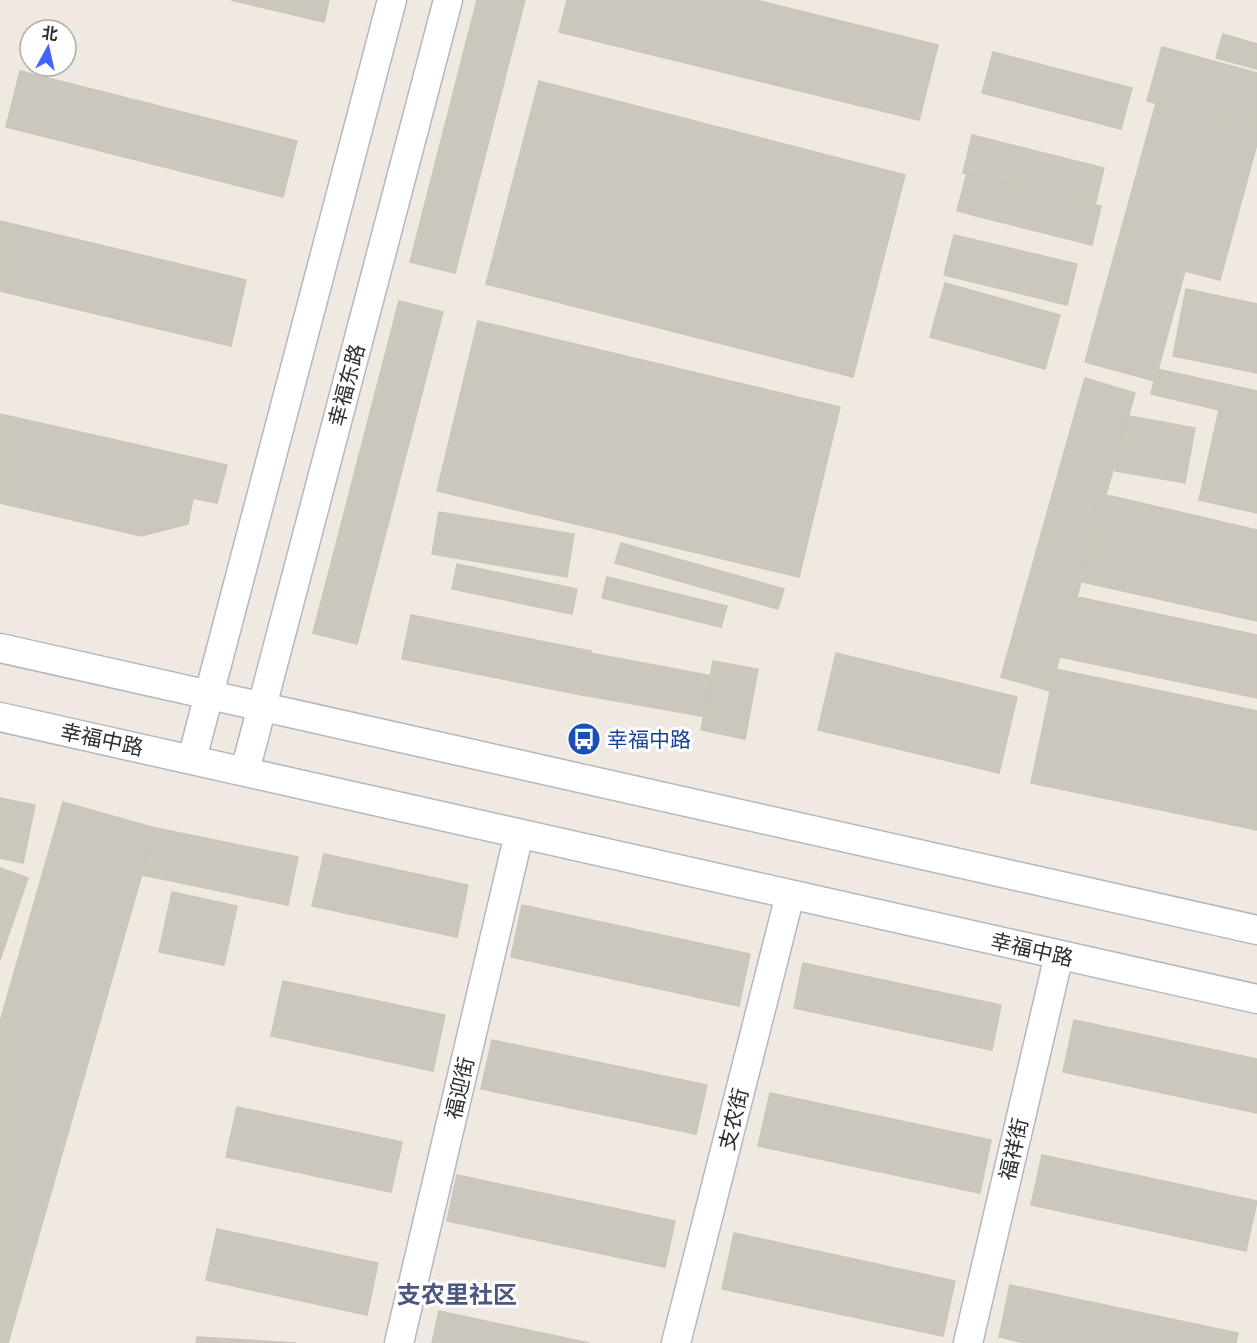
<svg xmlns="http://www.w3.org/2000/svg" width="1257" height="1343" font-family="'Golos Text','Noto Sans SC',sans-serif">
<rect width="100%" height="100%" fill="#efe9e1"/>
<path fill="#cbc7bf" stroke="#cbc5ba" stroke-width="1.5" d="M 231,0 L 329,0 L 324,22 Z
M 477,0 L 525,0 L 455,273 L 410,262 Z
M 567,0 L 756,0 L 938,45 L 919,120 L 559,32 Z
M 1223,34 L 1257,44 L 1257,69 L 1216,58 Z
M 1162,47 L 1257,73 L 1257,130 L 1147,101 Z
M 993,52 L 1132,88 L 1121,129 L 982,93 Z
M 20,71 L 297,141 L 283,197 L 6,127 Z
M 539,81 L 905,175 L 853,377 L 486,284 Z
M 1156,103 L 1257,130 L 1257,144 L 1220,280 L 1185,271 L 1155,381 L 1085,362 Z
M 972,135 L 1104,168 L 1095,205 L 963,173 Z
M 967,173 L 1101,206 L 1092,245 L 957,211 Z
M 0,221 L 246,280 L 231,346 L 0,291 Z
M 954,235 L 1077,264 L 1067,305 L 944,275 Z
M 945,283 L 1060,315 L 1045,369 L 930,337 Z
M 1186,289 L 1257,304 L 1257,373 L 1173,356 Z
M 399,301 L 443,312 L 357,644 L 313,633 Z
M 478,321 L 840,407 L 799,577 L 437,491 Z
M 1157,369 L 1257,391 L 1257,513 L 1199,500 L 1219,410 L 1151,394 Z
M 1085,378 L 1135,393 L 1050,691 L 1001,677 Z
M 0,414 L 227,465 L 217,503 L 193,498 L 188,524 L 141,536 L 0,503 Z
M 1124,415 L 1195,428 L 1185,483 L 1115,471 Z
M 1098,493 L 1257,530 L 1257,621 L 1078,581 Z
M 439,512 L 574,534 L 567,577 L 432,554 Z
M 621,543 L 784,589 L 778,609 L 615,563 Z
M 457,564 L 577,589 L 572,614 L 452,589 Z
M 607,577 L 727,606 L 721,627 L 602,598 Z
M 1068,595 L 1257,635 L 1257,698 L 1055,656 Z
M 411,615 L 591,651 L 582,695 L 402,659 Z
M 590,653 L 713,676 L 706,717 L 582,695 Z
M 836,653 L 1017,697 L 999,773 L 818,730 Z
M 713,661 L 758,669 L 745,739 L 701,730 Z
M 1055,669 L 1257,711 L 1257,830 L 1031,783 Z
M 0,798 L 35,805 L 23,863 L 0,858 Z
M 63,802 L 155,828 L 8,1343 L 0,1343 L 0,1022 Z
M 151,827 L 298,857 L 288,905 L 142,875 Z
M 324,854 L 468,885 L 457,937 L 312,906 Z
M 0,868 L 28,878 L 0,960 Z
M 172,892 L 237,906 L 224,965 L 159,952 Z
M 522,905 L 750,954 L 739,1006 L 511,957 Z
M 803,963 L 1001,1005 L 992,1050 L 794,1008 Z
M 283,981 L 445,1015 L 433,1071 L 271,1036 Z
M 1074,1020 L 1257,1059 L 1257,1113 L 1063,1072 Z
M 492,1040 L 707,1085 L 696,1134 L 481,1089 Z
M 770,1093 L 991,1140 L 980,1193 L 758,1146 Z
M 237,1107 L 402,1142 L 391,1192 L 226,1157 Z
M 1042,1155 L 1257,1201 L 1246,1251 L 1031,1205 Z
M 457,1175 L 675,1221 L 665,1267 L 447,1221 Z
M 217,1229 L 378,1263 L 367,1315 L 206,1280 Z
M 734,1233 L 955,1281 L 943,1336 L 722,1289 Z
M 1010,1285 L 1238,1333 L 1236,1343 L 1025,1343 L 999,1337 Z
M 439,1311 L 589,1343 L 432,1343 Z
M 197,1337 L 296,1343 L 196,1343 Z"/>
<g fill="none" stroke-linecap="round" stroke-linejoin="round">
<defs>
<path id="minor" d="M 0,648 L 1257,930
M 0,717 L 1257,999
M 192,759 L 392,0
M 245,771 L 448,0
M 399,1343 L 519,834
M 676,1343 L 790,895
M 968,1343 L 1059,955"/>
</defs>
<use href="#minor" stroke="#b4b7c1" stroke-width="31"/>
<use href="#minor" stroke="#fff" stroke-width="28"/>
</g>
<defs>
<symbol id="bus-disc" viewBox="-11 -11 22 22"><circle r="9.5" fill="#1a4fb4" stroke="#fff"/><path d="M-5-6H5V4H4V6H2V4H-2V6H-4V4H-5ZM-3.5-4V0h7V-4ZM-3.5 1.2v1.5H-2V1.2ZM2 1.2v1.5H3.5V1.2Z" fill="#fff"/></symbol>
</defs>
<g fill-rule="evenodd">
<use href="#bus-disc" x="565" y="720" width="38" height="38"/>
</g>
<g text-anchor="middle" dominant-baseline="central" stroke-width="6" stroke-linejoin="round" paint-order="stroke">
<g font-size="21" fill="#2e2e2e" stroke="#fff">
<text transform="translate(346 385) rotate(-75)">幸福东路</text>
<text transform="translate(102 739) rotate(12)">幸福中路</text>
<text transform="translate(1032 949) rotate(13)">幸福中路</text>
<text transform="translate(459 1088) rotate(-77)">福迎街</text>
<text transform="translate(733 1119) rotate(-76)">支农街</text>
<text transform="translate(1013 1149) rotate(-77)">福祥街</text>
</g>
<g font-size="21" fill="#164399" stroke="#fff" text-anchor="start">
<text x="607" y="739">幸福中路</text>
</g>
<g font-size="24" font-weight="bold" fill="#4d5680" stroke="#fff">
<text x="457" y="1293">支农里社区</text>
</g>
</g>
<g transform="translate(48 48) rotate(8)"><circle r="28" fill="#ffffff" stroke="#ababab" stroke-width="1.5"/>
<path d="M0-4.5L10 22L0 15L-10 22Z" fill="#4264fb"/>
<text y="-9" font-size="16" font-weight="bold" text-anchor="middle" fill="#2e2e2e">北</text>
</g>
</svg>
